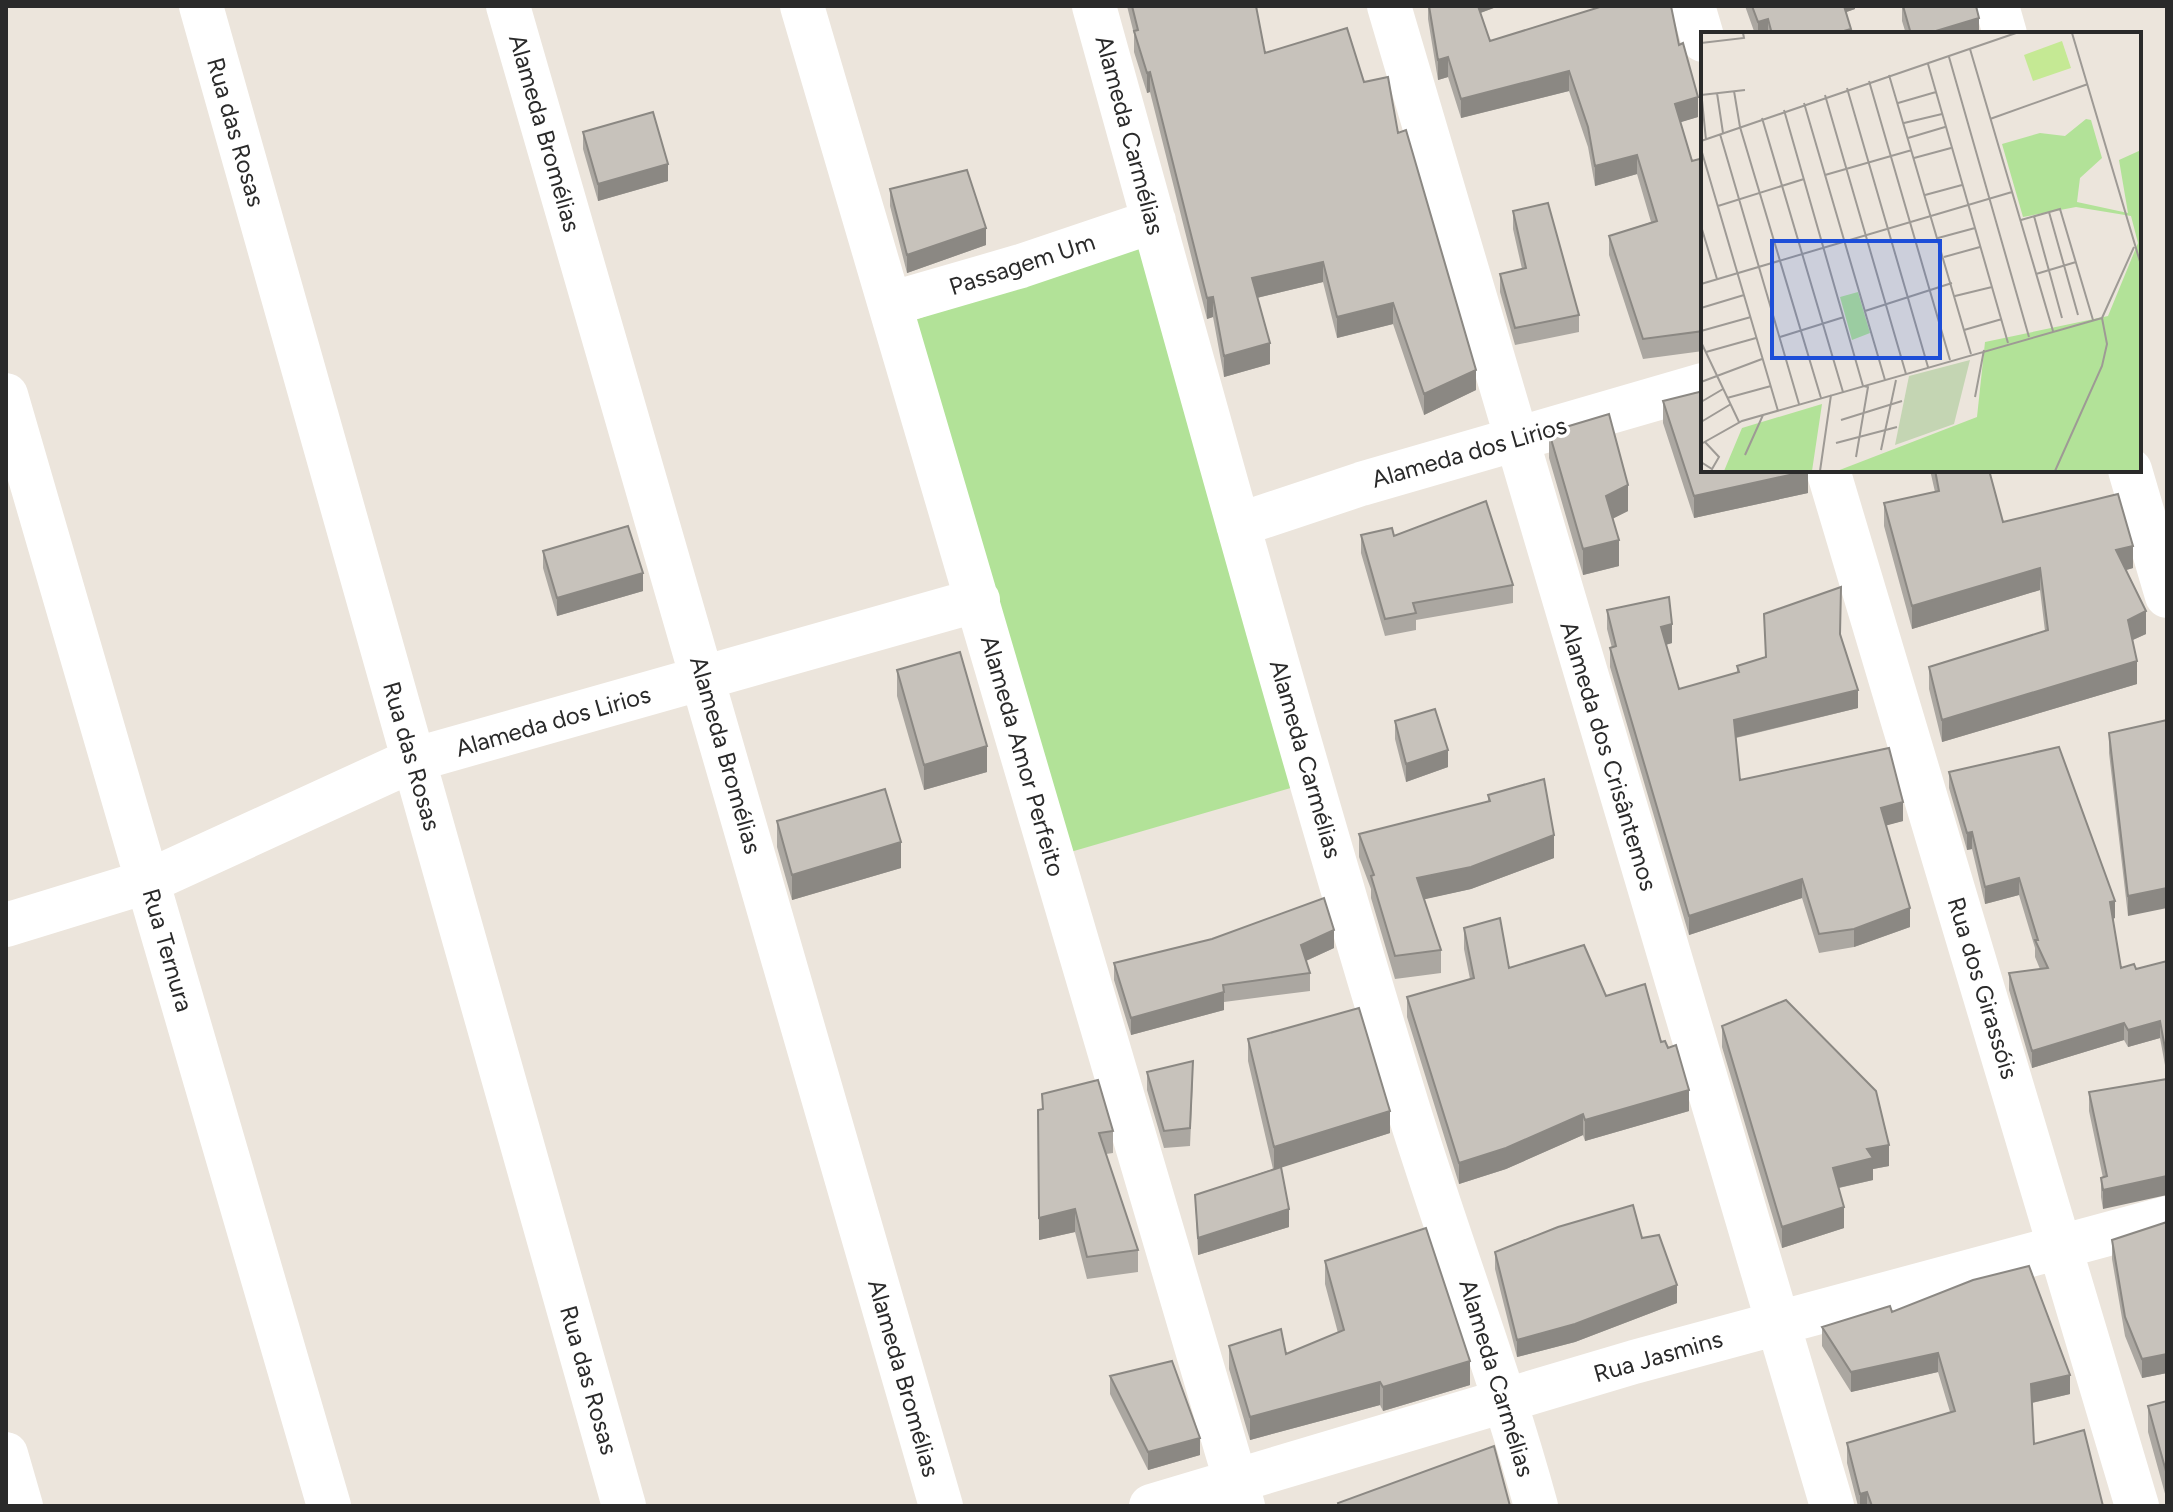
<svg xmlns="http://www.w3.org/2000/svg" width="2173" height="1512" font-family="Figtree,sans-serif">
<rect width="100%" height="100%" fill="#ece5dc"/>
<path fill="#b2e298" d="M 1146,236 L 1301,785 L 1067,853 L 904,324 Z"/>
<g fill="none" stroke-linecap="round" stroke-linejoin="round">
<path stroke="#fff" stroke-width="44" d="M 201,6 L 624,1506
M 508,6 L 941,1506
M 802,6 L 1243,1506
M 1094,6 C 1195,370 1294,734 1404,1095 C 1446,1233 1498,1367 1536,1506
M 1389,6 L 1832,1506
M 1693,6 L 1703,40
M 1997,6 L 2005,34
M 890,304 L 1021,266 L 1154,221
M 6,395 L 329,1506
M 1828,470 L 2137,1506
M 2130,470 L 2167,596
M 1238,525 L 1361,484 L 1703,385
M 6,925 L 149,881 L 413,760 L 978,600
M 6,1454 L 21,1506
M 1151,1506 L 1634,1362 L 2167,1218"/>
</g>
<path fill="#aba7a1" d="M 1127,6 L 1256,6 L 1265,53 L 1364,82 L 1398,133 L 1476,390 L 1424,415 L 1393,324 L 1337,338 L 1323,282 L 1257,298 L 1270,364 L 1224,377 L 1213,317 L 1207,319 L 1150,92 L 1147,93 L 1134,52 L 1134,34 Z
M 1428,6 L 1499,6 L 1480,13 L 1490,41 L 1679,45 L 1698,117 L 1680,122 L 1692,161 L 1703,158 L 1703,351 L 1643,359 L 1609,255 L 1609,236 L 1651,222 L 1637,174 L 1595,186 L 1588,147 L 1569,91 L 1461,118 L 1448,77 L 1438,80 L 1428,19 Z
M 1745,6 L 1855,6 L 1855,9 L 1846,12 L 1851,34 L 1755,34 Z
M 1902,6 L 1976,6 L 1979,34 L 1906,34 L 1902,21 Z
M 583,132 L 668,181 L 598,201 L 583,149 Z
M 890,189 L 986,245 L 907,273 L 890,206 Z
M 1513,211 L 1579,315 L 1579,332 L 1515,345 L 1500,292 L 1500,274 L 1522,269 L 1513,229 Z
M 1663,401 L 1808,493 L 1694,518 L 1663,423 Z
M 1549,432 L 1628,511 L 1612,519 L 1619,566 L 1583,575 L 1549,458 Z
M 1930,470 L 1989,470 L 2003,522 L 2133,568 L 2126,570 L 2146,634 L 2133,640 L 2137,684 L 1942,742 L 1929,689 L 1929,667 L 2045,631 L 2040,590 L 1912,629 L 1884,526 L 1884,503 L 1935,492 Z
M 1361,535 L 1394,536 L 1513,585 L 1513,603 L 1416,620 L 1416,630 L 1385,636 L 1361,553 Z
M 543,551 L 643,591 L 557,616 L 543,568 Z
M 1607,610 L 1672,643 L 1666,645 L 1679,689 L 1737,673 L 1737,666 L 1840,635 L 1858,708 L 1736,738 L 1740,780 L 1903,821 L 1886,825 L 1910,927 L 1854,947 L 1819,953 L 1802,898 L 1689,935 L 1610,667 L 1610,648 L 1612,648 L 1607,629 Z
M 897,670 L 987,772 L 924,790 L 897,696 Z
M 2167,720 L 2128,916 L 2109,753 L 2109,733 Z
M 1395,721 L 1448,767 L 1406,782 L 1395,739 Z
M 1949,772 L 2115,918 L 2113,919 L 2121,968 L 2136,969 L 2167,961 L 2167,1076 L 2160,1038 L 2128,1047 L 2124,1040 L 2032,1068 L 2009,990 L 2009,973 L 2040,969 L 2035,957 L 2035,948 L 2019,895 L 1985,904 L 1972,849 L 1967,850 L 1949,788 Z
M 1488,795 L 1554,858 L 1471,889 L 1424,899 L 1441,950 L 1441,973 L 1395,979 L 1371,898 L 1371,889 L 1359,857 L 1359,834 L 1488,802 Z
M 777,821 L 901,868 L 792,900 L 777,847 Z
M 1464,928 L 1509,968 L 1606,996 L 1661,1042 L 1689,1111 L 1585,1141 L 1583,1135 L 1506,1169 L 1459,1184 L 1407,1017 L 1407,997 L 1470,979 L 1464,949 Z
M 1334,948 L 1306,961 L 1310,973 L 1310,991 L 1224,1002 L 1224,1010 L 1131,1035 L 1114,980 L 1114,963 Z
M 1722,1026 L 1889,1166 L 1873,1169 L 1873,1180 L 1839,1188 L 1844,1228 L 1782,1248 L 1722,1047 Z
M 1248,1039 L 1390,1133 L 1281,1167 L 1289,1227 L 1198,1255 L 1195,1195 L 1273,1169 L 1248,1061 Z
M 1147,1072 L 1193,1078 L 1190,1146 L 1164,1148 L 1147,1090 Z
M 2167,1079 L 2103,1209 L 2101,1197 L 2101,1178 L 2103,1178 L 2089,1111 L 2089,1092 Z
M 1042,1094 L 1113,1131 L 1113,1153 L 1106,1154 L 1138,1250 L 1138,1272 L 1087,1279 L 1075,1232 L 1039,1240 L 1038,1110 L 1042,1109 Z
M 2167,1222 L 2167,1373 L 2142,1378 L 2125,1336 L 2112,1259 L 2112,1240 Z
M 1495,1252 L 1677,1303 L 1575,1342 L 1517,1357 L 1495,1269 Z
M 1325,1261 L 1470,1385 L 1383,1411 L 1380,1405 L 1250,1440 L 1229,1369 L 1229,1346 L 1286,1354 L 1338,1333 L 1325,1284 Z
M 1892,1312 L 2070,1394 L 2032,1403 L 2034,1444 L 2103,1506 L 1858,1506 L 1847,1463 L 1847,1443 L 1950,1412 L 1938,1372 L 1851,1392 L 1822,1346 L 1822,1327 Z
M 1110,1376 L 1200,1455 L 1148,1470 L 1110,1394 Z
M 2167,1401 L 2167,1501 L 2148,1432 L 2148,1406 Z"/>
<path fill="#8b8883" d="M 1475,6 L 1499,6 L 1475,15 Z
M 1841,6 L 1855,6 L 1855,9 L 1841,14 Z
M 1979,18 L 1979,34 L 1926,34 Z
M 1768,19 L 1768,34 L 1758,34 L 1758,22 Z
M 1851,29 L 1851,34 L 1833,34 Z
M 1448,57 L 1448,77 L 1438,80 L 1438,60 Z
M 1569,71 L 1569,91 L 1461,118 L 1461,99 Z
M 1150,72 L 1150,92 L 1147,93 L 1147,73 Z
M 1698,97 L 1698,117 L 1675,124 L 1675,104 Z
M 1637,155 L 1637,174 L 1595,186 L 1595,166 Z
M 668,164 L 668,181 L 598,201 L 598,184 Z
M 986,228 L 986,245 L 907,273 L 907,255 Z
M 1323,262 L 1323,282 L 1252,299 L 1252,278 Z
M 1213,297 L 1213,317 L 1207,319 L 1207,298 Z
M 1393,303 L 1393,324 L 1337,338 L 1337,317 Z
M 1270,343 L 1270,364 L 1224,377 L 1224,356 Z
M 1476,370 L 1476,390 L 1424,415 L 1424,394 Z
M 1808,471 L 1808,493 L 1694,518 L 1694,496 Z
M 1628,485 L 1628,511 L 1606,522 L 1606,496 Z
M 1619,540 L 1619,566 L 1583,575 L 1583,549 Z
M 2133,546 L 2133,568 L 2116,573 L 2116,550 Z
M 2040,568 L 2040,590 L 1912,629 L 1912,606 Z
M 643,573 L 643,591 L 557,616 L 557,598 Z
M 2146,611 L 2146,634 L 2128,642 L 2128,620 Z
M 1672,624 L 1672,643 L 1661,646 L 1661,627 Z
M 2137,661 L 2137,684 L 1942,742 L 1942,720 Z
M 1858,690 L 1858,708 L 1734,738 L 1734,720 Z
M 987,746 L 987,772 L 924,790 L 924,765 Z
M 1448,750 L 1448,767 L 1406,782 L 1406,764 Z
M 1903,802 L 1903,821 L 1881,827 L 1881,808 Z
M 1972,832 L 1972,849 L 1967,850 L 1967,833 Z
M 1554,835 L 1554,858 L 1471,889 L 1417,901 L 1417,878 Z
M 901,842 L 901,868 L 792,900 L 792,875 Z
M 2019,878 L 2019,895 L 1985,904 L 1985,887 Z
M 1802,879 L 1802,898 L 1689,935 L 1689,916 Z
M 2167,888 L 2167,908 L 2128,916 L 2128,896 Z
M 2115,901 L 2115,918 L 2110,919 L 2110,902 Z
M 1910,908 L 1910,927 L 1854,947 L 1854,929 Z
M 1334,930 L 1334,948 L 1301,963 L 1301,945 Z
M 1224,992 L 1224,1010 L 1131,1035 L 1131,1018 Z
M 2160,1021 L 2160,1038 L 2128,1047 L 2128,1030 Z
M 2124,1023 L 2124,1040 L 2032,1068 L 2032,1051 Z
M 1689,1090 L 1689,1111 L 1585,1141 L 1585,1120 Z
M 1390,1111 L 1390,1133 L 1274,1170 L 1274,1147 Z
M 1583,1114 L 1583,1135 L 1506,1169 L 1459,1184 L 1459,1163 Z
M 1889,1145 L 1889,1166 L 1873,1169 L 1873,1180 L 1833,1189 L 1833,1168 L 1867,1149 Z
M 2167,1176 L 2167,1195 L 2103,1209 L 2103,1190 Z
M 1844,1207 L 1844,1228 L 1782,1248 L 1782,1227 Z
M 1075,1209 L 1075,1232 L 1039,1240 L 1039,1218 Z
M 1289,1209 L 1289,1227 L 1198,1255 L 1198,1238 Z
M 1677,1285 L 1677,1303 L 1575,1342 L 1517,1357 L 1517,1340 Z
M 1938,1353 L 1938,1372 L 1851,1392 L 1851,1372 Z
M 2167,1354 L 2167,1373 L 2142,1378 L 2142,1359 Z
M 1470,1361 L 1470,1385 L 1383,1411 L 1383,1387 Z
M 2070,1375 L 2070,1394 L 2031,1403 L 2031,1384 Z
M 1380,1382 L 1380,1405 L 1250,1440 L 1250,1417 Z
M 1200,1438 L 1200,1455 L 1148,1470 L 1148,1452 Z
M 1867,1492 L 1867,1506 L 1860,1506 L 1860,1494 Z"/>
<path fill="#c7c2bb" stroke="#8b8883" stroke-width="2" d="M 1132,6 L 1256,6 L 1265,53 L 1347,28 L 1364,82 L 1388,77 L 1398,133 L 1406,130 L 1476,370 L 1424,394 L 1393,303 L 1337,317 L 1323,262 L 1252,278 L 1270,343 L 1224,356 L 1213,297 L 1207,298 L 1150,72 L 1147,73 L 1134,31 L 1138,30 Z
M 1429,6 L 1478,6 L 1490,41 L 1603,6 L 1671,6 L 1679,45 L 1683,43 L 1698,97 L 1675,104 L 1692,161 L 1703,158 L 1703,331 L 1643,339 L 1609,236 L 1657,221 L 1637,155 L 1595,166 L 1588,127 L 1569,71 L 1461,99 L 1448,57 L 1438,60 Z
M 1752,6 L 1844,6 L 1851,29 L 1833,34 L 1772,34 L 1768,19 L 1758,22 Z
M 1903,6 L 1976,6 L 1979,18 L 1926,34 L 1911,34 Z
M 653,112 L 668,164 L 598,184 L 583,132 Z
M 967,170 L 986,228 L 907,255 L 890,189 Z
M 1548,203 L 1579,315 L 1515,328 L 1500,274 L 1526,268 L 1513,211 Z
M 1703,391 L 1703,470 L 1808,470 L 1808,471 L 1694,496 L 1663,401 Z
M 1609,414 L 1628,485 L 1606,496 L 1619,540 L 1583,549 L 1549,432 Z
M 1935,470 L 1989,470 L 2003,522 L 2118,494 L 2133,546 L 2116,550 L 2146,611 L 2128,620 L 2137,661 L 1942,720 L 1929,667 L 2048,630 L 2040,568 L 1912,606 L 1884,503 L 1939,491 Z
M 1486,501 L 1513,585 L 1413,603 L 1416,613 L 1385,619 L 1361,535 L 1392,528 L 1394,536 Z
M 628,526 L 643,573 L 557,598 L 543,551 Z
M 1841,587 L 1840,634 L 1858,690 L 1734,720 L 1740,780 L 1889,748 L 1903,802 L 1881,808 L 1910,908 L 1854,929 L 1819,934 L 1802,879 L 1689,916 L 1610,648 L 1616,646 L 1607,610 L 1669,597 L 1672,624 L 1661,627 L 1679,689 L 1739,672 L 1737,666 L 1766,657 L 1764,614 Z
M 960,652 L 987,746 L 924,765 L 897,670 Z
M 1435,709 L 1448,750 L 1406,764 L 1395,721 Z
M 2167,720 L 2167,888 L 2128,896 L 2109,733 Z
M 2059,747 L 2115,901 L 2110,902 L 2121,968 L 2134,964 L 2136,969 L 2167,961 L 2167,1059 L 2160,1021 L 2128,1030 L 2124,1023 L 2032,1051 L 2009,973 L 2048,968 L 2035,940 L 2038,940 L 2019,878 L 1985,887 L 1972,832 L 1967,833 L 1949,772 Z
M 1544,779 L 1554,835 L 1471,867 L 1417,878 L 1441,950 L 1395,956 L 1371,876 L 1374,875 L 1359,834 L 1490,801 L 1488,795 Z
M 885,789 L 901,842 L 792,875 L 777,821 Z
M 1324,898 L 1334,930 L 1301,945 L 1310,973 L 1223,985 L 1224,992 L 1131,1018 L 1114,963 L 1212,939 Z
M 1500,918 L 1509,968 L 1584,945 L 1606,996 L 1645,984 L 1661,1042 L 1665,1041 L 1668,1048 L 1676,1045 L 1689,1090 L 1585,1120 L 1583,1114 L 1506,1148 L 1459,1163 L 1407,997 L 1474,978 L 1464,928 Z
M 1786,1000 L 1876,1091 L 1889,1145 L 1867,1149 L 1873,1158 L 1833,1168 L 1844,1207 L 1782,1227 L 1722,1026 Z
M 1359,1008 L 1390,1111 L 1274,1147 L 1248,1039 Z
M 1193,1061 L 1190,1128 L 1164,1131 L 1147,1072 Z
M 2167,1079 L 2167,1176 L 2103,1190 L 2101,1178 L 2107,1176 L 2089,1092 Z
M 1098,1080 L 1113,1131 L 1099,1133 L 1138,1250 L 1087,1257 L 1075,1209 L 1039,1218 L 1038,1110 L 1043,1109 L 1042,1094 Z
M 1281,1167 L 1289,1209 L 1198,1238 L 1195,1195 Z
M 1633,1205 L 1642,1238 L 1659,1235 L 1677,1285 L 1575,1324 L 1517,1340 L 1495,1252 L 1558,1227 Z
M 2167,1222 L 2167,1354 L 2142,1359 L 2125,1317 L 2112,1240 Z
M 1426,1228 L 1470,1361 L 1383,1387 L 1380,1382 L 1250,1417 L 1229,1346 L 1281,1329 L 1286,1354 L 1344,1330 L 1325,1261 Z
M 2029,1266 L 2070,1375 L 2031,1384 L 2034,1444 L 2084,1430 L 2103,1506 L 1872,1506 L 1867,1492 L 1860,1494 L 1847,1443 L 1955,1411 L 1938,1353 L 1851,1372 L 1822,1327 L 1890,1306 L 1892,1312 L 1973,1280 Z
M 1172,1361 L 1200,1438 L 1148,1452 L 1110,1376 Z
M 2167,1401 L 2167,1475 L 2148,1406 Z
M 1494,1446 L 1510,1506 L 1339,1506 L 1338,1503 Z"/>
<g text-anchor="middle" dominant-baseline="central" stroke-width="7" stroke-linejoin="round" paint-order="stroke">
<g font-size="24" fill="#2a2a2a" stroke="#fff">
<text transform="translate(236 132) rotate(74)">Rua das Rosas</text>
<text transform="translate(545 133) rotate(74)">Alameda Bromélias</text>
<text transform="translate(1130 135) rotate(75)">Alameda Carmélias</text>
<text transform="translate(1022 264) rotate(-18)">Passagem Um</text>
<text transform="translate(1469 452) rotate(-16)">Alameda dos Lirios</text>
<text transform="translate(553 721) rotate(-16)">Alameda dos Lirios</text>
<text transform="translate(726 755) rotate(74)">Alameda Bromélias</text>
<text transform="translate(412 756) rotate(74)">Rua das Rosas</text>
<text transform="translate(1023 756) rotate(74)">Alameda Amor Perfeito</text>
<text transform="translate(1609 756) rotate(73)">Alameda dos Crisântemos</text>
<text transform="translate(1306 759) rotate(74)">Alameda Carmélias</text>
<text transform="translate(168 950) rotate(74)">Rua Ternura</text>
<text transform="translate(1983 988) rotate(73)">Rua dos Girassóis</text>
<text transform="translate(1658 1356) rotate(-16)">Rua Jasmins</text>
<text transform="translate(904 1378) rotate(74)">Alameda Bromélias</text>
<text transform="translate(1497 1378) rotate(73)">Alameda Carmélias</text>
<text transform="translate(589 1380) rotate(74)">Rua das Rosas</text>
</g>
</g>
<g transform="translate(1701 32)">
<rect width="440" height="440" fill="#ece5dc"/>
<path d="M 385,87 L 390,88 L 401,126 L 379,146 L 376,170 L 427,181 L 418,128 L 440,118 L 440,439 L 136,439 L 276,385 L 284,310 L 407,284 L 437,211 L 430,184 L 375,175 L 322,185 L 301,112 L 339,101 L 364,104 ZM 157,260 L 169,301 L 151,308 L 139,265 ZM 121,372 L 111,439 L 23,439 L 41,396 Z" fill="#b2e298"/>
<path d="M 269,328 L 253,392 L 194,413 L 208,344 Z" fill="#c4d5b3"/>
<path d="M 361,9 L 370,36 L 332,49 L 323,23 Z" fill="#c5e994"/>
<path fill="none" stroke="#9e9a95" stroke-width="2" d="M 371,1 L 440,233M 0,11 L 43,6 L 42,1M 269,17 L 352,299M 248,25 L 328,305M 227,32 L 307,311M 188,43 L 270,322M 168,49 L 249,328M 146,56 L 227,335M 0,58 L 5,108M 33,59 L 39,95 L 120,366M 16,61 L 22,101M 0,63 L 44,58M 124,63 L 205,342M 103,71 L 184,348M 197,71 L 235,60M 83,78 L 162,354 L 167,355 L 155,425M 61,86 L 142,360M 289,87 L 387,52M 203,91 L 241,82M 19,102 L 98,372M 207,106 L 244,95M 0,109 L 315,1M 0,117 L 77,379M 213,126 L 250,116M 124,143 L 211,118M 224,163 L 261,153M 17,174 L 103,147M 348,180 L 377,283M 333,184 L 361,286M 320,188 L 359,177 L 392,288M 0,194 L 16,247M 237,206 L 274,196M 243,225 L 279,215M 335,242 L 375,230M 0,252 L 311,160M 254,264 L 291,255M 0,276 L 43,263M 164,279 L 251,251M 401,286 L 433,215M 263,298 L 301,287M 0,299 L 50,285M 79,305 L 143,285M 0,310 L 38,390M 5,320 L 55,306M 0,350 L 61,327M 274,365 L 283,318M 26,366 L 70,354M 0,370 L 22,357M 140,388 L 201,369M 0,390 L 30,372M 135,411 L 196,395M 0,412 L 41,389 L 401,286M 180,418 L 195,348M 44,423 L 62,383M 0,430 L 11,437 L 18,425 L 4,410M 119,439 L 130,363M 354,439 L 401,334 L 406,312 L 401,286"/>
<path fill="#1d4ed8" fill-opacity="0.15" stroke="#1d4ed8" stroke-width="4" d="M 71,209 L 239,209 L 239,326 L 71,326 Z"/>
<rect width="440" height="440" fill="none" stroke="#2a2a2a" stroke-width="4"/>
</g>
<rect width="2173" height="1512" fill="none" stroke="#2a2a2a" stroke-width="16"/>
</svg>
